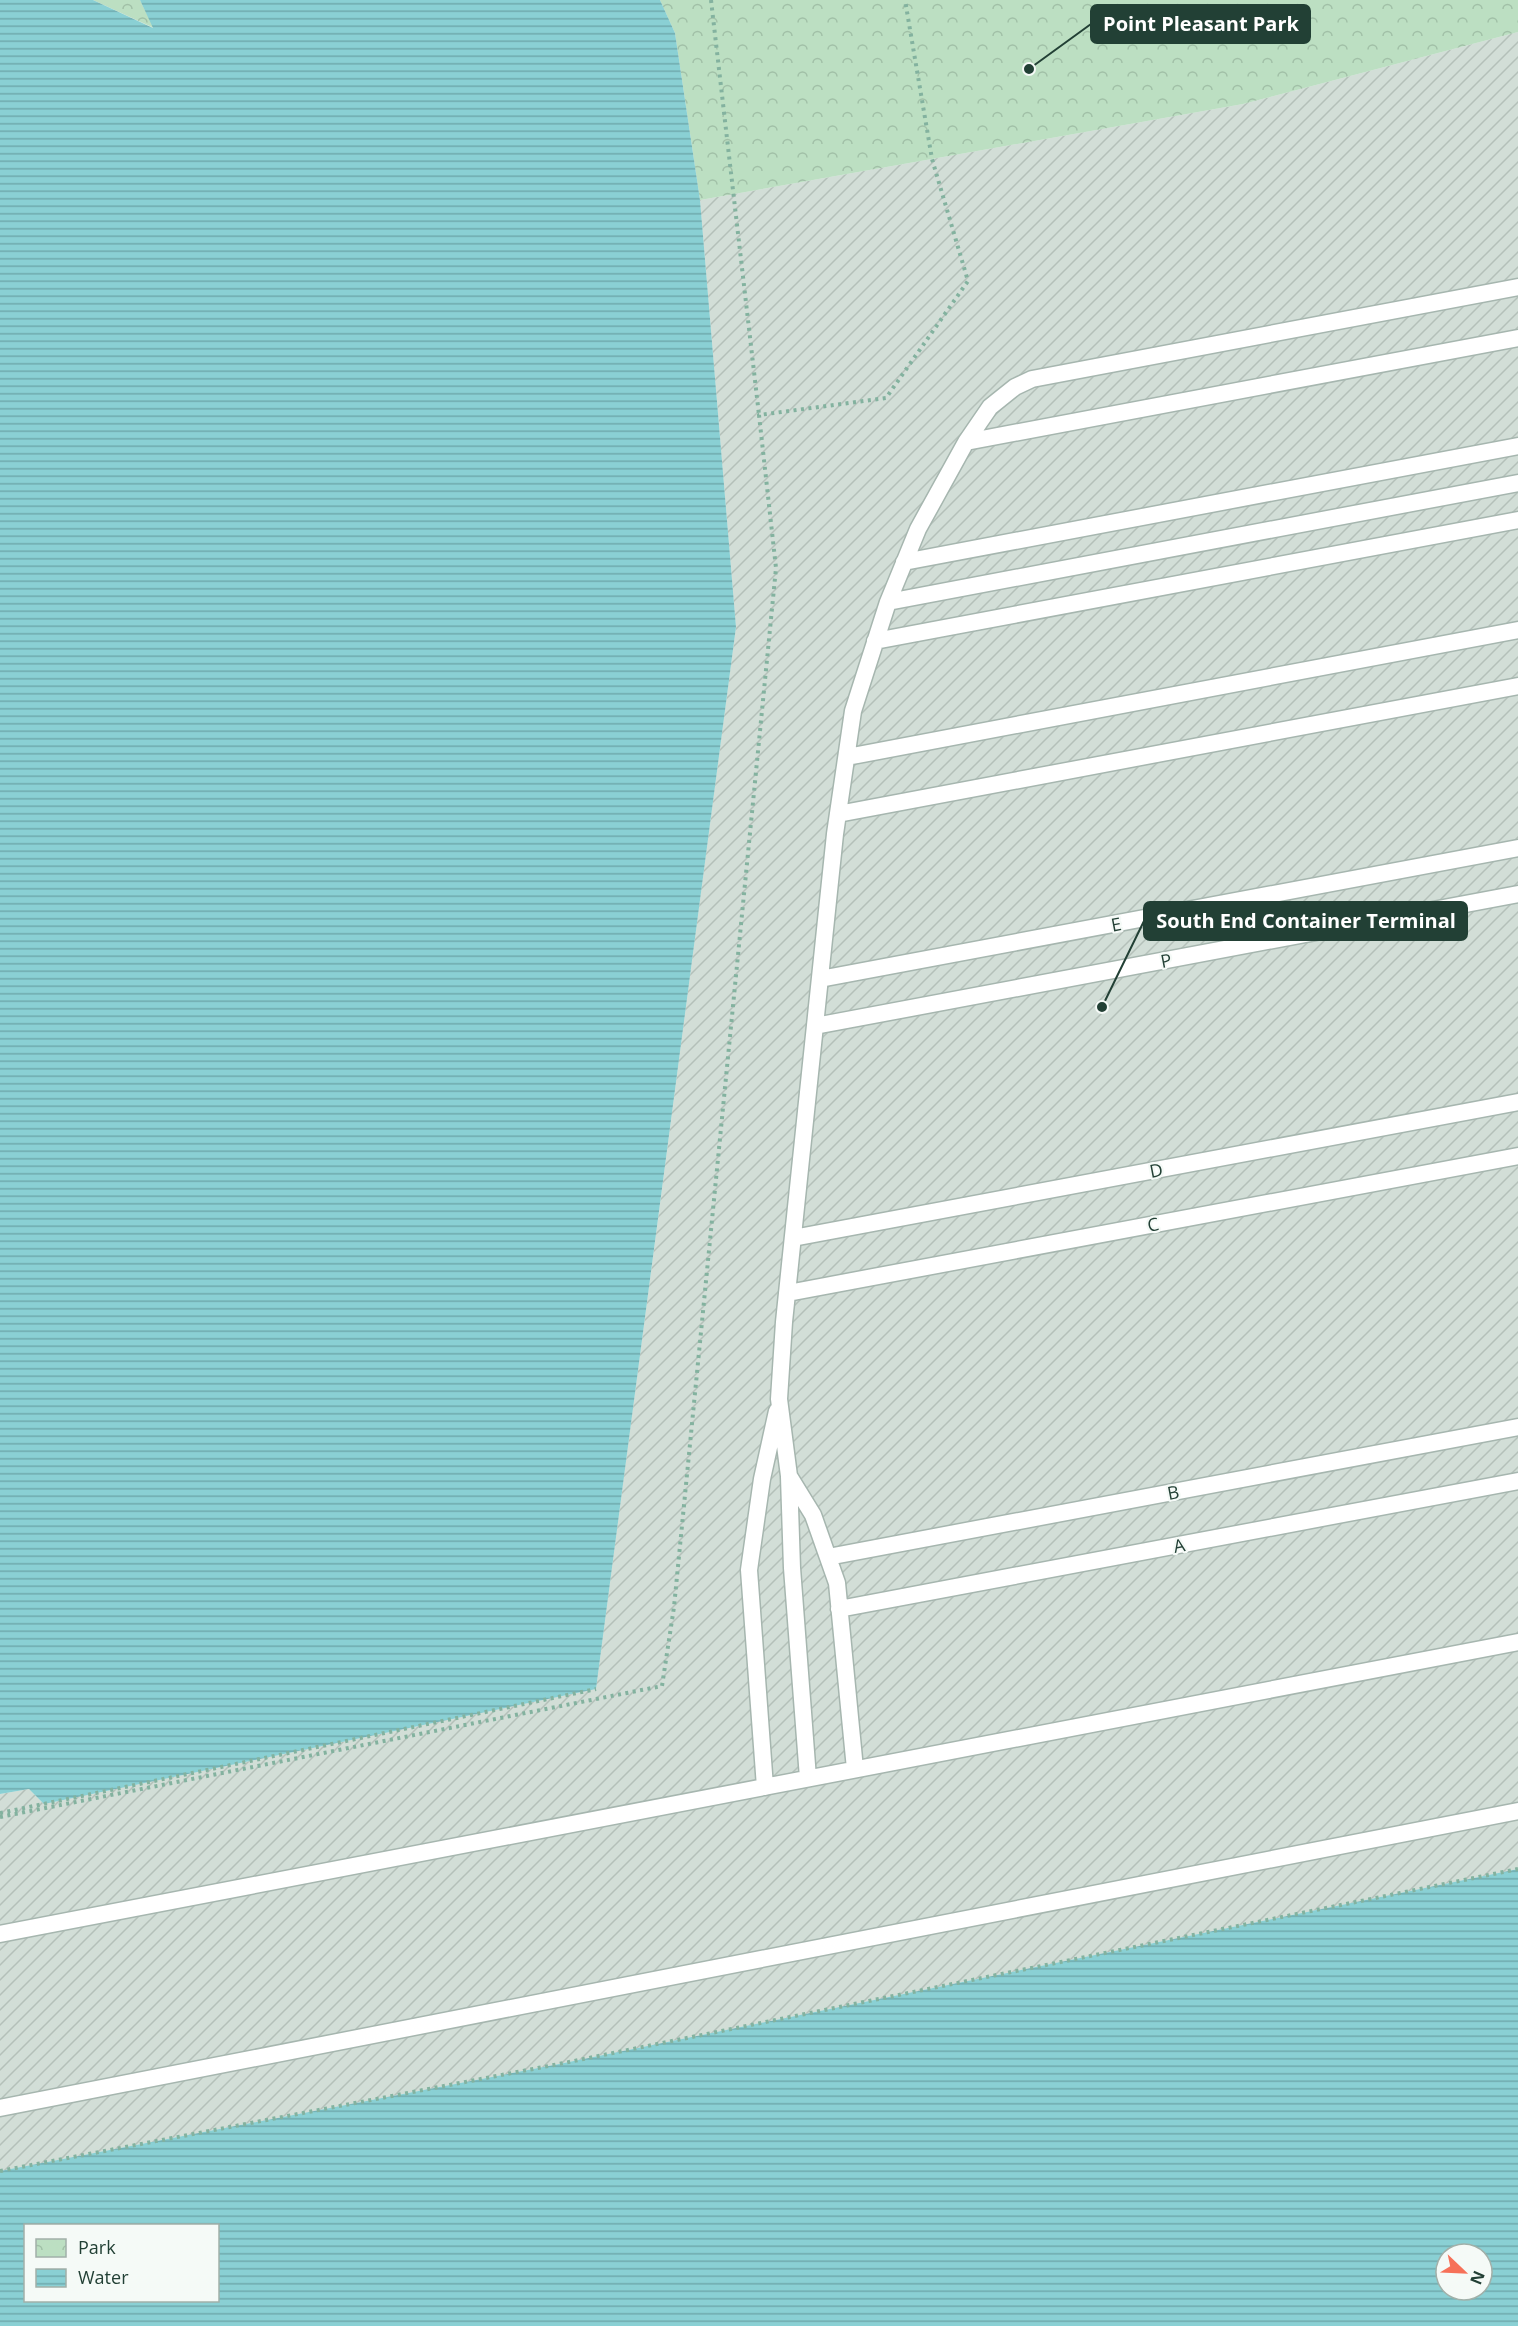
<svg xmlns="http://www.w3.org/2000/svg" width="1518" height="2326" font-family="'Open Sans',sans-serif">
<defs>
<pattern id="industrial-furrows" width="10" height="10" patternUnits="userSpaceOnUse" patternTransform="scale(1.5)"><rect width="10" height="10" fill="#d2ded7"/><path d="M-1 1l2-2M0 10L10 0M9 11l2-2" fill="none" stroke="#b4c0b9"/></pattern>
<pattern id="park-crowns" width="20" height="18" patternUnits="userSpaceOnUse" patternTransform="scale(1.5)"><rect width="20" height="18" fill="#bcdfc2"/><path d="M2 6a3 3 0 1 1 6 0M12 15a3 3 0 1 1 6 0" fill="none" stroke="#a1c0a7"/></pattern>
<pattern id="water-rules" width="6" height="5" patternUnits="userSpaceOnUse" patternTransform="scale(1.5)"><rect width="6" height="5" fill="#8ad0d4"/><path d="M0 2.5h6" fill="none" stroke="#70aaad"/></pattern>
</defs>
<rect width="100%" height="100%" fill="#e4eee8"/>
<path fill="url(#industrial-furrows)" d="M 1518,32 L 1518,1869 L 559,2064 L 0,2171 L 0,1794 L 29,1789 L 44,1804 L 596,1689 L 736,627 L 700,200 L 1243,104 Z"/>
<path fill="url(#park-crowns)" d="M 93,0 L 140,0 L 154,28 Z
M 660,0 L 1518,0 L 1518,32 L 1243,104 L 700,200 L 675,33 Z"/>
<path fill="url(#water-rules)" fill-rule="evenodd" d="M 0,0 L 93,0 L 153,28 L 140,0 L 660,0 L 675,33 L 700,200 L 736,627 L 596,1689 L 44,1804 L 29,1789 L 0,1794 Z
M 1518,1869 L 1518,2326 L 0,2326 L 0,2171 L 559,2064 ZM 26,2226 L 218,2226 L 218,2300 L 26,2300 ZM 1446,2254 L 1482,2254 L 1482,2290 L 1446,2290 Z"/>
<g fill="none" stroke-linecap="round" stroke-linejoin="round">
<defs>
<path id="lane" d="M 966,442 L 1518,338
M 904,562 L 1518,446
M 888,602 L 1518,483
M 875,641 L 1518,520
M 847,757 L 1518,630
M 838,814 L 1518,686
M 820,979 L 1518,848
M 815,1026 L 1518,894
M 793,1238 L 1518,1102
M 788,1293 L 1518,1156
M 789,1477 L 792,1568 L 808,1778
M 828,1557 L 1518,1427
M 839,1609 L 1518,1481
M 855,1769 L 837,1583 L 813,1515 L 789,1476 L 779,1399 L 784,1322 L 835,834 L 853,711 L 888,602 L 918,529 L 966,442 L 990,407 L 1015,387 L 1032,379 L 1518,287
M 765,1787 L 749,1570 L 762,1479 L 777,1411
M 0,1934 L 1518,1642
M 0,2108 L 1518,1811"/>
</defs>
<use href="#lane" stroke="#a6b6af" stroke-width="19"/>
<path stroke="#83b29f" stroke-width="4" stroke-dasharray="3 4.5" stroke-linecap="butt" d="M 711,0 L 759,415
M 0,1813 L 596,1689
M 0,1817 L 662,1686 L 674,1607 L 776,568 L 759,415 L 886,398 L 968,281 L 932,159 L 905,0
M 0,2171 L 559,2064 L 1518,1869"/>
<use href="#lane" stroke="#fff" stroke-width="16"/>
</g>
<g text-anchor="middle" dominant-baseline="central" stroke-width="4.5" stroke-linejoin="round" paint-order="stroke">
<g font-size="18" fill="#224035" stroke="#f5faf7">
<text transform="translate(1116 924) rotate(-11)">E</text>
<text transform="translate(1166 960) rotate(-11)">P</text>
<text transform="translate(1156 1170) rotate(-11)">D</text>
<text transform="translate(1153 1224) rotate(-11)">C</text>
<text transform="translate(1173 1492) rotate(-11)">B</text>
<text transform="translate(1179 1545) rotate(-11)">A</text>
</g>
</g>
<path fill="none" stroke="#224035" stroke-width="2" d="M1029 69L1091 24M1102 1007L1144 921"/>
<g fill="#224035" stroke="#f5faf7" stroke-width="2">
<circle cx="1029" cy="69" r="6"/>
<circle cx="1102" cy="1007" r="6"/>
</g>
<g fill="#224035" stroke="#224035" stroke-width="2">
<rect x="1091" y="5" width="219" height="38" rx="6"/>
<rect x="1144" y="902" width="323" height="38" rx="6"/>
</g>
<g font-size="20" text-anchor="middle" font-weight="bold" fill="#fff">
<text x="1201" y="31">Point Pleasant Park</text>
<text x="1306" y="928">South End Container Terminal</text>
</g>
<rect x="24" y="2224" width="195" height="78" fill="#f5faf7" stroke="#a1b0a9" stroke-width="1.5"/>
<rect x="36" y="2239" width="30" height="18" fill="url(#park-crowns)" stroke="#a1b0a9" stroke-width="1.5"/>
<text x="78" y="2254" font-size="18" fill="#224035">Park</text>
<rect x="36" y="2269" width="30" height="18" fill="url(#water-rules)" stroke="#a1b0a9" stroke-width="1.5"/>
<text x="78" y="2284" font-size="18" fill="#224035">Water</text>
<g transform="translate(1464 2272) rotate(113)"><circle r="28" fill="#f5faf7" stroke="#a1b0a9" stroke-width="1.5"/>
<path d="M0-4.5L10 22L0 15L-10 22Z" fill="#f67159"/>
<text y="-9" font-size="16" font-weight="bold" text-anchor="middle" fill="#224035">N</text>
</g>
</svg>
